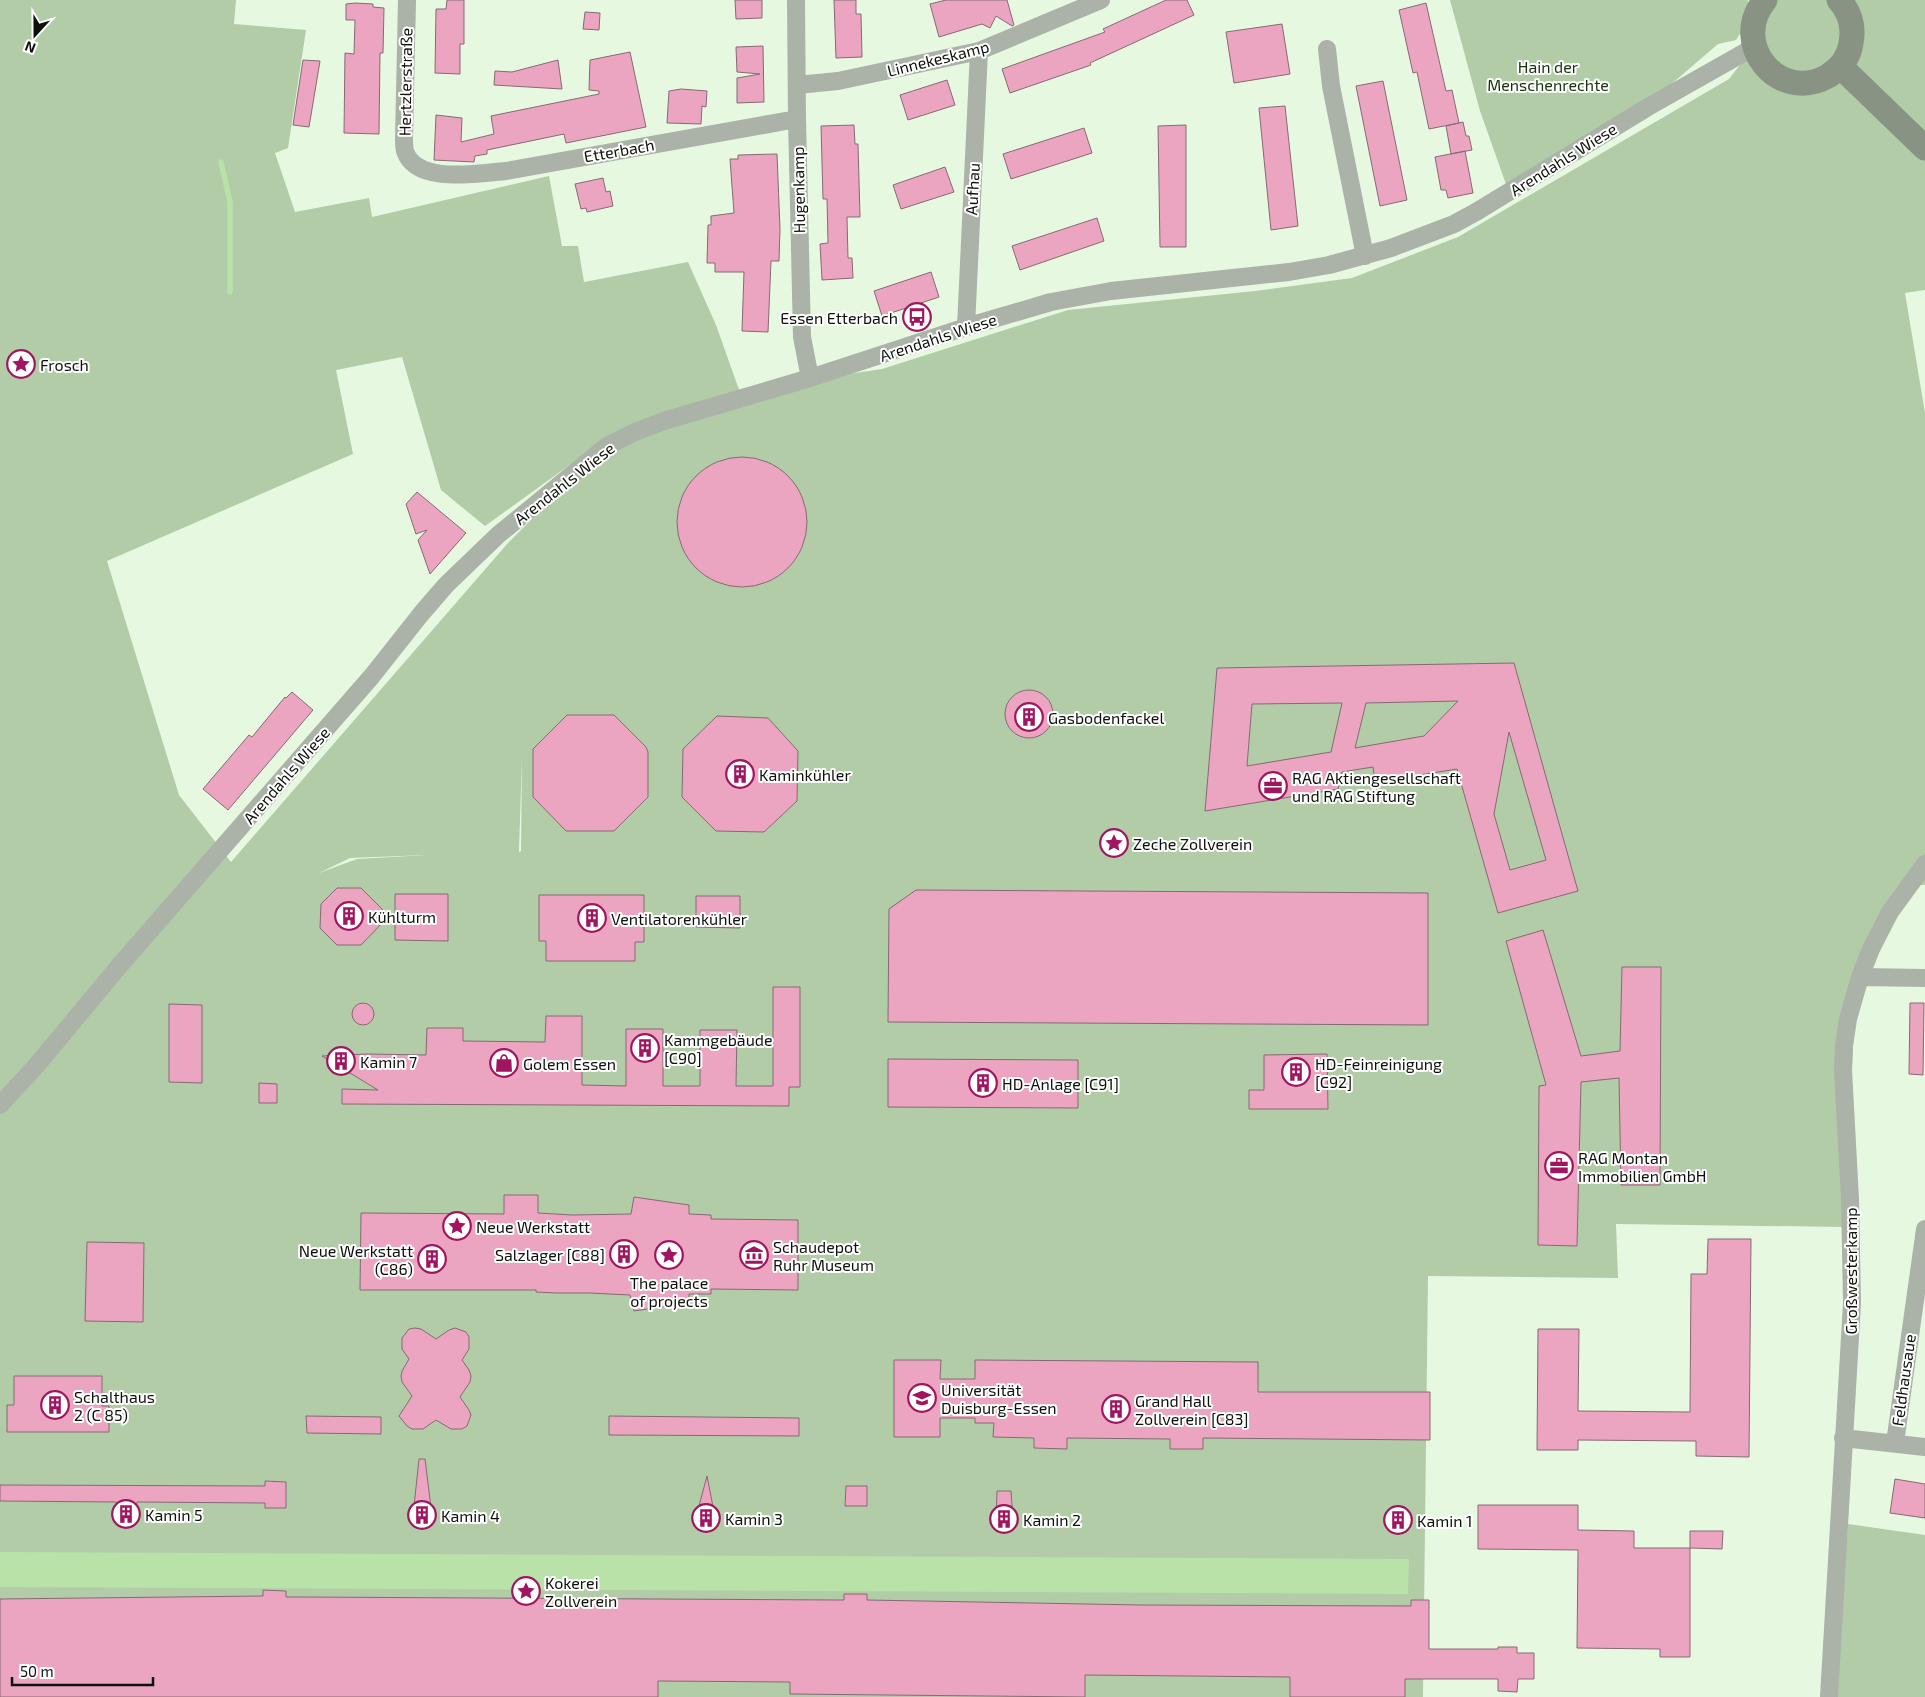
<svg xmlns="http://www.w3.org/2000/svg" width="1925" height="1697" font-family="'Exo 2',sans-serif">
<rect width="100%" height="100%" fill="#e7f8e1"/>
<path fill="#b1cca7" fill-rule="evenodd" d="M 0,0 L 236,0 L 234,24 L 306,30 L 288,148 L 275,153 L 295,212 L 369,198 L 372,217 L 549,176 L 562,246 L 578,246 L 584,282 L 688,262 L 716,325 L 742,398 L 600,443 L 485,526 L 441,490 L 402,357 L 336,370 L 353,454 L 107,561 L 179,795 L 231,862 L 508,543 L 558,493 L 612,453 L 638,438 L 809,380 L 882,369 L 1068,310 L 1255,291 L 1352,278 L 1458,237 L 1729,79 L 1754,47 L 1766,0 L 1925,0 L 1925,290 L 1905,293 L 1925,413 L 1925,885 L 1901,885 L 1856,977 L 1845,1227 L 1616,1224 L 1618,1278 L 1428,1276 L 1423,1697 L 0,1697 ZM 522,757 L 521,851 L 519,852 L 519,851 ZM 427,855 L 357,859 L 319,873 L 350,858 Z
M 1450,0 L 1748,0 C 1750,19 1746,25 1736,40 L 1718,44 L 1647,105 L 1507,187 L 1480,111 Z
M 1848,1524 L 1925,1535 L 1925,1697 L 1836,1697 Z"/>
<path fill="#b9e2a9" d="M 0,1552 L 1409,1559 L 1408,1594 L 0,1587 Z"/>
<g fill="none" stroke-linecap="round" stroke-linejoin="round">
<path stroke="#b9e2a9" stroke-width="5.5" d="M 221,162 L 230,202 L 230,292"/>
</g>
<path fill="#eba5c0" stroke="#856a74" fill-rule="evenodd" d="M 447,0 L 464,0 L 464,44 L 460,44 L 460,74 L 435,73 L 436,9 L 446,9 Z
M 735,0 L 762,0 L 762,18 L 736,19 Z
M 834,0 L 856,0 L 856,14 L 861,14 L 862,57 L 836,58 Z
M 946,0 L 1007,0 L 1014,25 L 1012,26 L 996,16 L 990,28 L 982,24 L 939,37 L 930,4 Z
M 1166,0 L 1187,0 L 1194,15 L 1090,63 L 1091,65 L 1010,93 L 1002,69 L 1105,32 L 1103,29 Z
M 355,3 L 373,4 L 373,7 L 384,8 L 383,53 L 380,53 L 379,134 L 344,133 L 345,53 L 354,54 L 355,20 L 346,20 L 346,4 Z
M 1426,3 L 1446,91 L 1452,90 L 1459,123 L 1429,129 L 1417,72 L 1413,73 L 1399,10 Z
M 585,12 L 600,13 L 599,30 L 583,29 Z
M 1282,24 L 1290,74 L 1234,83 L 1226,32 Z
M 763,46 L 764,102 L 737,103 L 737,78 L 760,74 L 737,72 L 736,47 Z
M 630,52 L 646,127 L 566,143 L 564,134 L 487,150 L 487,154 L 475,156 L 474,162 L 434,160 L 436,115 L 462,118 L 461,142 L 494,134 L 491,116 L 599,94 L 599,91 L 589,90 L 590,60 Z
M 303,60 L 320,61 L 309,127 L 293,125 Z
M 558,60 L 562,89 L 494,85 L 495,71 L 512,72 Z
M 947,80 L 955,105 L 908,120 L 900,95 Z
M 1383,81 L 1407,200 L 1380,206 L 1356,86 Z
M 681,89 L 707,91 L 706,107 L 702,106 L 701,124 L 667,123 L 669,91 Z
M 1285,106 L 1298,226 L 1271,230 L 1259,108 Z
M 1463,122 L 1466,136 L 1469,136 L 1472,150 L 1451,154 L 1446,126 Z
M 854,125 L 855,144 L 858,144 L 860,217 L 847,217 L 848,258 L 852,258 L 853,278 L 822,280 L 820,244 L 828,243 L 827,199 L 823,199 L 821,126 Z
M 1186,125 L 1186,247 L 1160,247 L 1158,126 Z
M 1084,128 L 1092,153 L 1011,179 L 1003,154 Z
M 1465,151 L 1473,193 L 1448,198 L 1446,190 L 1441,190 L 1435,157 Z
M 777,154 L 780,229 L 779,261 L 771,261 L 768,332 L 742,331 L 744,272 L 715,272 L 715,263 L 707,263 L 708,225 L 711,225 L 711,216 L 734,213 L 730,159 L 738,159 L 738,155 Z
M 945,167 L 954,192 L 901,209 L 893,185 Z
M 603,178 L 606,192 L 610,191 L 613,206 L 587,212 L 586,208 L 581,209 L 575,184 Z
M 1097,218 L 1104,241 L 1020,270 L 1012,246 Z
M 931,272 L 939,297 L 882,316 L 874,291 Z
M677 522a65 65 0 1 1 130 0a65 65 0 1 1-130 0Z
M 417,492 L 466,533 L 430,574 L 418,540 L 427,530 L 416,534 L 406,504 Z
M 1514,663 L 1578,891 L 1498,913 L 1457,769 L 1375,782 L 1373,767 L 1342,772 L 1338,789 L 1205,811 L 1217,668 ZM 1458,701 L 1424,736 L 1355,748 L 1366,703 ZM 1342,703 L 1331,752 L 1247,766 L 1252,704 ZM 1509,732 L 1546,860 L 1510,870 L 1494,814 Z
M1005 714a24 24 0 1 1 48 0a24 24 0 1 1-48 0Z
M 292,692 L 313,710 L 228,810 L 203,789 L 249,735 L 252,737 L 285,697 L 286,698 Z
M 567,715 L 614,715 L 646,747 L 648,752 L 648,797 L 614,831 L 566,831 L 533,797 L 533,749 Z
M 717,716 L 768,718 L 798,751 L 797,801 L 764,832 L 716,831 L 682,797 L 683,749 Z
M 337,888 L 361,888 L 389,916 L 361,945 L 337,945 L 320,928 L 321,904 Z
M 916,890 L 1428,893 L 1428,1025 L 888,1022 L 889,909 Z
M 395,894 L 448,894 L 448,941 L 395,940 Z
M 539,895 L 644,895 L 644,942 L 635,942 L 635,961 L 546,961 L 546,941 L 539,941 Z
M 696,896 L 740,896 L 740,928 L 696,927 Z
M 1543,930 L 1581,1056 L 1620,1051 L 1622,967 L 1661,967 L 1660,1185 L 1621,1185 L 1619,1078 L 1581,1082 L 1577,1246 L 1538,1245 L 1539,1086 L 1546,1085 L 1506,941 Z
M 773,987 L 800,987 L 800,1087 L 789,1087 L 789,1106 L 342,1104 L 342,1089 L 378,1090 L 322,1056 L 367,1054 L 426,1055 L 427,1028 L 463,1028 L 463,1041 L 545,1042 L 546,1016 L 582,1016 L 582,1085 L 626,1086 L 626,1029 L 663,1029 L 663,1086 L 700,1086 L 700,1030 L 737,1030 L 736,1086 L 773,1086 Z
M352 1014a11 11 0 1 1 22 0a11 11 0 1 1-22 0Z
M 1910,1003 L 1924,1003 L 1923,1075 L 1909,1074 Z
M 169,1004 L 202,1005 L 202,1083 L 169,1082 Z
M 1327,1054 L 1328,1109 L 1249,1109 L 1249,1090 L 1264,1090 L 1264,1055 Z
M 888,1059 L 1078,1060 L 1078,1108 L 888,1107 Z
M 259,1083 L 277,1084 L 277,1103 L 259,1103 Z
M 504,1195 L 538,1195 L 538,1213 L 572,1215 L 631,1214 L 634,1197 L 689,1205 L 689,1214 L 711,1215 L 711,1219 L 798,1220 L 798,1290 L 711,1289 L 711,1294 L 689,1294 L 689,1303 L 634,1311 L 630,1295 L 590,1293 L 556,1293 L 536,1292 L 536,1290 L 360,1290 L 361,1213 L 504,1214 Z
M 1708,1239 L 1751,1239 L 1749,1457 L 1696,1456 L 1696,1441 L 1578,1440 L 1578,1450 L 1537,1450 L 1538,1329 L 1579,1329 L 1578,1411 L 1690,1412 L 1691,1274 L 1707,1274 Z
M 87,1242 L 144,1243 L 143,1322 L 85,1321 Z
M 415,1328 L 421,1329 L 436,1339 L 449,1330 L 455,1328 L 466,1332 L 469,1337 L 469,1349 L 462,1360 L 469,1370 L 471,1376 L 470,1382 L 460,1397 L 469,1410 L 471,1415 L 467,1426 L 462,1429 L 451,1429 L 436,1420 L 423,1429 L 412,1429 L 407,1426 L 399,1416 L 412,1396 L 402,1382 L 401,1376 L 402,1371 L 409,1359 L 402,1349 L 402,1338 L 409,1329 Z
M 894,1360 L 941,1360 L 940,1379 L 975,1379 L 975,1360 L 1258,1362 L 1258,1392 L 1430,1392 L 1430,1440 L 1203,1438 L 1203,1449 L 1170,1449 L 1170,1439 L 1067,1438 L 1067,1449 L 1034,1448 L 1034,1438 L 993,1437 L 994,1423 L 975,1423 L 975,1418 L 940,1418 L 940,1437 L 894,1437 Z
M 14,1376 L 102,1376 L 102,1406 L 109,1406 L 109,1432 L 7,1432 L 7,1405 L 14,1405 Z
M 306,1416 L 381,1417 L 381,1434 L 307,1433 Z
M 609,1416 L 799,1418 L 799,1436 L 609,1435 Z
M 419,1459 L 425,1459 L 432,1516 L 429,1522 L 423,1525 L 415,1522 L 413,1516 Z
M 707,1476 L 715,1517 L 710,1527 L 705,1527 L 698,1524 L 696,1517 Z
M 1895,1479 L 1925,1484 L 1925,1518 L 1890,1513 Z
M 265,1481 L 286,1482 L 286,1508 L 265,1508 L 265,1503 L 137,1502 L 135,1517 L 131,1522 L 127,1523 L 118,1519 L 116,1502 L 0,1501 L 0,1485 L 265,1486 Z
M 846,1486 L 867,1486 L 867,1506 L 845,1506 Z
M 997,1491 L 1011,1491 L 1013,1520 L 1012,1523 L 1007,1527 L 1000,1526 L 996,1522 Z
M 1478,1505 L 1578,1505 L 1578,1530 L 1634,1531 L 1634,1548 L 1690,1548 L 1690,1657 L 1660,1657 L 1660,1649 L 1577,1648 L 1578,1550 L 1478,1549 Z
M1388 1520a10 10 0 1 1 20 0a10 10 0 1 1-20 0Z
M 1690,1531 L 1723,1531 L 1722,1549 L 1690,1548 Z
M 263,1590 L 286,1591 L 286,1597 L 303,1597 L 834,1600 L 844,1600 L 844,1594 L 867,1594 L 867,1600 L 1141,1605 L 1411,1606 L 1411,1600 L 1429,1600 L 1429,1649 L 1498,1649 L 1498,1647 L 1517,1647 L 1517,1653 L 1534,1653 L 1534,1679 L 1518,1679 L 1517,1692 L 1498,1691 L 1498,1679 L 1405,1679 L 1405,1697 L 1290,1697 L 1290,1677 L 1085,1675 L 1085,1697 L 790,1694 L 790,1682 L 658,1681 L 658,1697 L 0,1697 L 0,1599 L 263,1596 Z"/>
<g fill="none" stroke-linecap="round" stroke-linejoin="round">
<path stroke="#abb2a8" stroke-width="18" d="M 407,0 L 404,139 C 404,142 404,147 405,151 C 416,185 479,173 506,171 L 797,119
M 796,0 L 797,119 L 802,337 L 810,378
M 1327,49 L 1331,86 L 1365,256
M 797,85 L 838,81 L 979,51 L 1101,0
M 966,327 L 979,51
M 1860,977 L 1925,978
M 0,1105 L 36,1066 L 120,965 L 372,676 L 421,614 L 446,585 L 498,535 L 607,446 L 635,432 L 667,420 L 810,378 L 966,327 L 1051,302 L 1111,291 L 1289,272 L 1329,265 L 1391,248 L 1454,224 L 1476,212 L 1648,107 L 1754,47
M 1843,1438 L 1925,1447
M 1895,1443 L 1925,1229
M 1829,1697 L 1852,1303 L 1850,1199 L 1843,1070 L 1844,1046 L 1848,1019 L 1860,977 L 1871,949 L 1890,912 L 1925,864"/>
<path stroke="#889384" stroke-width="25" d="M 1765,0 C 1729,44 1779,104 1828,76 C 1841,68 1849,57 1851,43 C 1854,27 1850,12 1839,0
M 1841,67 L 1925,148"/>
</g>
<defs>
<symbol id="bus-ring" viewBox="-11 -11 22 22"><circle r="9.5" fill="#fff" stroke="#a01560" stroke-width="1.5"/><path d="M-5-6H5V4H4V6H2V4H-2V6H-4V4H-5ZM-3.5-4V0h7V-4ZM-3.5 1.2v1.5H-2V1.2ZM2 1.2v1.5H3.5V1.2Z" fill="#a01560"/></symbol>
<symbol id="sight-ring" viewBox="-11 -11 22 22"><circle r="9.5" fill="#fff" stroke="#a01560" stroke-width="1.5"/><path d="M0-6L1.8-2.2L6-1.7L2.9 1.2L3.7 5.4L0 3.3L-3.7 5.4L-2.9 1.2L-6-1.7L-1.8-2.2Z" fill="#a01560"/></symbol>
<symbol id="building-ring" viewBox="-11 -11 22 22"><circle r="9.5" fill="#fff" stroke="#a01560" stroke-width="1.5"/><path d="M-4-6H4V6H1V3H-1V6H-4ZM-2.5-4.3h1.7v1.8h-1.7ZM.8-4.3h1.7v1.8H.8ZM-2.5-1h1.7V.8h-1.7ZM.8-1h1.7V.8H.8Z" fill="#a01560"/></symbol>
<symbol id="office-ring" viewBox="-11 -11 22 22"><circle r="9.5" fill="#fff" stroke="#a01560" stroke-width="1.5"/><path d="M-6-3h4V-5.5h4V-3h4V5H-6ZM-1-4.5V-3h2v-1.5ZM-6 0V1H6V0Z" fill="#a01560"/></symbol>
<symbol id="shop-ring" viewBox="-11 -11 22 22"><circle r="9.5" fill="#fff" stroke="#a01560" stroke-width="1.5"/><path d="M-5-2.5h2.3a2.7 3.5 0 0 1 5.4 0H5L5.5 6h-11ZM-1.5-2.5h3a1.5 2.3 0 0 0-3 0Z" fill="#a01560"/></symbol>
<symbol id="museum-ring" viewBox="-11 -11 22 22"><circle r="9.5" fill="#fff" stroke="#a01560" stroke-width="1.5"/><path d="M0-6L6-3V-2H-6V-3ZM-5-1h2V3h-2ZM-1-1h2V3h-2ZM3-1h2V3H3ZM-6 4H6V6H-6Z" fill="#a01560"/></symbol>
<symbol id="university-ring" viewBox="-11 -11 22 22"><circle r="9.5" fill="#fff" stroke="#a01560" stroke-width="1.5"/><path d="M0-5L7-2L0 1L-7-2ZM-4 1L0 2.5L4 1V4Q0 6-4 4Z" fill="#a01560"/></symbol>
</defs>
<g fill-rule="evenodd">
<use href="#bus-ring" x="901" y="301" width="32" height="32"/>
<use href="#sight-ring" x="5" y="348" width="32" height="32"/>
<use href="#building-ring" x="1013" y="701" width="32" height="32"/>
<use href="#building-ring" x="724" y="758" width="32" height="32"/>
<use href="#office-ring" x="1257" y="770" width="32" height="32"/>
<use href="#sight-ring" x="1098" y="827" width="32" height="32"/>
<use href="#building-ring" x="333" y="900" width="32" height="32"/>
<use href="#building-ring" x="576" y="902" width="32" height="32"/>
<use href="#building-ring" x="629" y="1032" width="32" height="32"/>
<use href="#building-ring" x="325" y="1045" width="32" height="32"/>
<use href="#shop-ring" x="488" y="1047" width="32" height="32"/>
<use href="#building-ring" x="1280" y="1056" width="32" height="32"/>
<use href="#building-ring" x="967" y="1067" width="32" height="32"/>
<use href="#office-ring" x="1543" y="1150" width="32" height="32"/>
<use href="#sight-ring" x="441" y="1210" width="32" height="32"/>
<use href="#building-ring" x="608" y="1238" width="32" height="32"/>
<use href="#sight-ring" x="653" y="1239" width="32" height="32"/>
<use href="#museum-ring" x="738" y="1239" width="32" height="32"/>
<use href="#building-ring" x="416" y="1243" width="32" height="32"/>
<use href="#university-ring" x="906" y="1382" width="32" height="32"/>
<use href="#building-ring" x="39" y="1389" width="32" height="32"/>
<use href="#building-ring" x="1100" y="1393" width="32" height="32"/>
<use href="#building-ring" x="110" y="1498" width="32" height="32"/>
<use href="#building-ring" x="406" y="1499" width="32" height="32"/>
<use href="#building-ring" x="690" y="1502" width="32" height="32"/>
<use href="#building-ring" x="988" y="1503" width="32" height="32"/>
<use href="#building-ring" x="1382" y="1504" width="32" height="32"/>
<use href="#sight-ring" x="510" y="1575" width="32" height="32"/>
</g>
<g text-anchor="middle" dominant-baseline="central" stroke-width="4" stroke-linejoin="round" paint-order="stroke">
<g font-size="16" fill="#0c1109" stroke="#fff">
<text transform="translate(938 58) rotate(-14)">Linnekeskamp</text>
<text transform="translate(405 82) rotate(-89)">Hertzlerstraße</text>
<text transform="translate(619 150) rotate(-10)">Etterbach</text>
<text transform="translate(1563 159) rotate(-32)">Arendahls Wiese</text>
<text transform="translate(972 189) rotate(-87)">Aufhau</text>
<text transform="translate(798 190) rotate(-91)">Hugenkamp</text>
<text transform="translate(938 337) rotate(-18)">Arendahls Wiese</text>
<text transform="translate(564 483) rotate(-38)">Arendahls Wiese</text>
<text transform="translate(286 775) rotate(-49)">Arendahls Wiese</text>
<text transform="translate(1850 1271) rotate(-90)">Großwesterkamp</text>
<text transform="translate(1903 1380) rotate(-82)">Feldhausaue</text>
</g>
<g font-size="16" fill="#17310a" stroke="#fff">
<text x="1548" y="66">Hain der<tspan x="1548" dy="18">Menschenrechte</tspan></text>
</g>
<g font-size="16" fill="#0c1109" stroke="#fff" text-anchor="start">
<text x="898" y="317" text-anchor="end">Essen Etterbach</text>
<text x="40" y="364">Frosch</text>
<text x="1048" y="717">Gasbodenfackel</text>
<text x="759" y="774">Kaminkühler</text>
<text x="1292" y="777">RAG Aktiengesellschaft<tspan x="1292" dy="18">und RAG Stiftung</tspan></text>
<text x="1133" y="843">Zeche Zollverein</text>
<text x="368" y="916">Kühlturm</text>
<text x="611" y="918">Ventilatorenkühler</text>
<text x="664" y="1039">Kammgebäude<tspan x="664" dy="18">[C90]</tspan></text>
<text x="360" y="1061">Kamin 7</text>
<text x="523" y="1063">Golem Essen</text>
<text x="1315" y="1063">HD-Feinreinigung<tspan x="1315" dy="18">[C92]</tspan></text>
<text x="1002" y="1083">HD-Anlage [C91]</text>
<text x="1578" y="1157">RAG Montan<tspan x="1578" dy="18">Immobilien GmbH</tspan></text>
<text x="476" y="1226">Neue Werkstatt</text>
<text x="773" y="1246">Schaudepot<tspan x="773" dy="18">Ruhr Museum</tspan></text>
<text x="413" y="1250" text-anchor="end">Neue Werkstatt<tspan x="413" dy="18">(C86)</tspan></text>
<text x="605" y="1254" text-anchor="end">Salzlager [C88]</text>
<text x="669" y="1282" text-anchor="middle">The palace<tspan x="669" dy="18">of projects</tspan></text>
<text x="941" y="1389">Universität<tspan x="941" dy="18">Duisburg-Essen</tspan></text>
<text x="74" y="1396">Schalthaus<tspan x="74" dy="18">2 (C 85)</tspan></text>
<text x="1135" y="1400">Grand Hall<tspan x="1135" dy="18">Zollverein [C83]</tspan></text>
<text x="145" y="1514">Kamin 5</text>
<text x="441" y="1515">Kamin 4</text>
<text x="725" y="1518">Kamin 3</text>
<text x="1023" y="1519">Kamin 2</text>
<text x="1417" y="1520">Kamin 1</text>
<text x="545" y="1582">Kokerei<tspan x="545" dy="18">Zollverein</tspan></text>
</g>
</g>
<g transform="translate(35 35) rotate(201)" stroke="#ffffff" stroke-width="4" paint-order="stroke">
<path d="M0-4L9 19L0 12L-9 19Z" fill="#0c1109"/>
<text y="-8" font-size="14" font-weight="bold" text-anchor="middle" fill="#0c1109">N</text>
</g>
<path d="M12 1677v8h141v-8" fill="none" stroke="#0c1109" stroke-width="2.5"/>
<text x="20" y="1677" font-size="15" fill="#0c1109" stroke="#ffffff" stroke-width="4" paint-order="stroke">50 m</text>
</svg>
